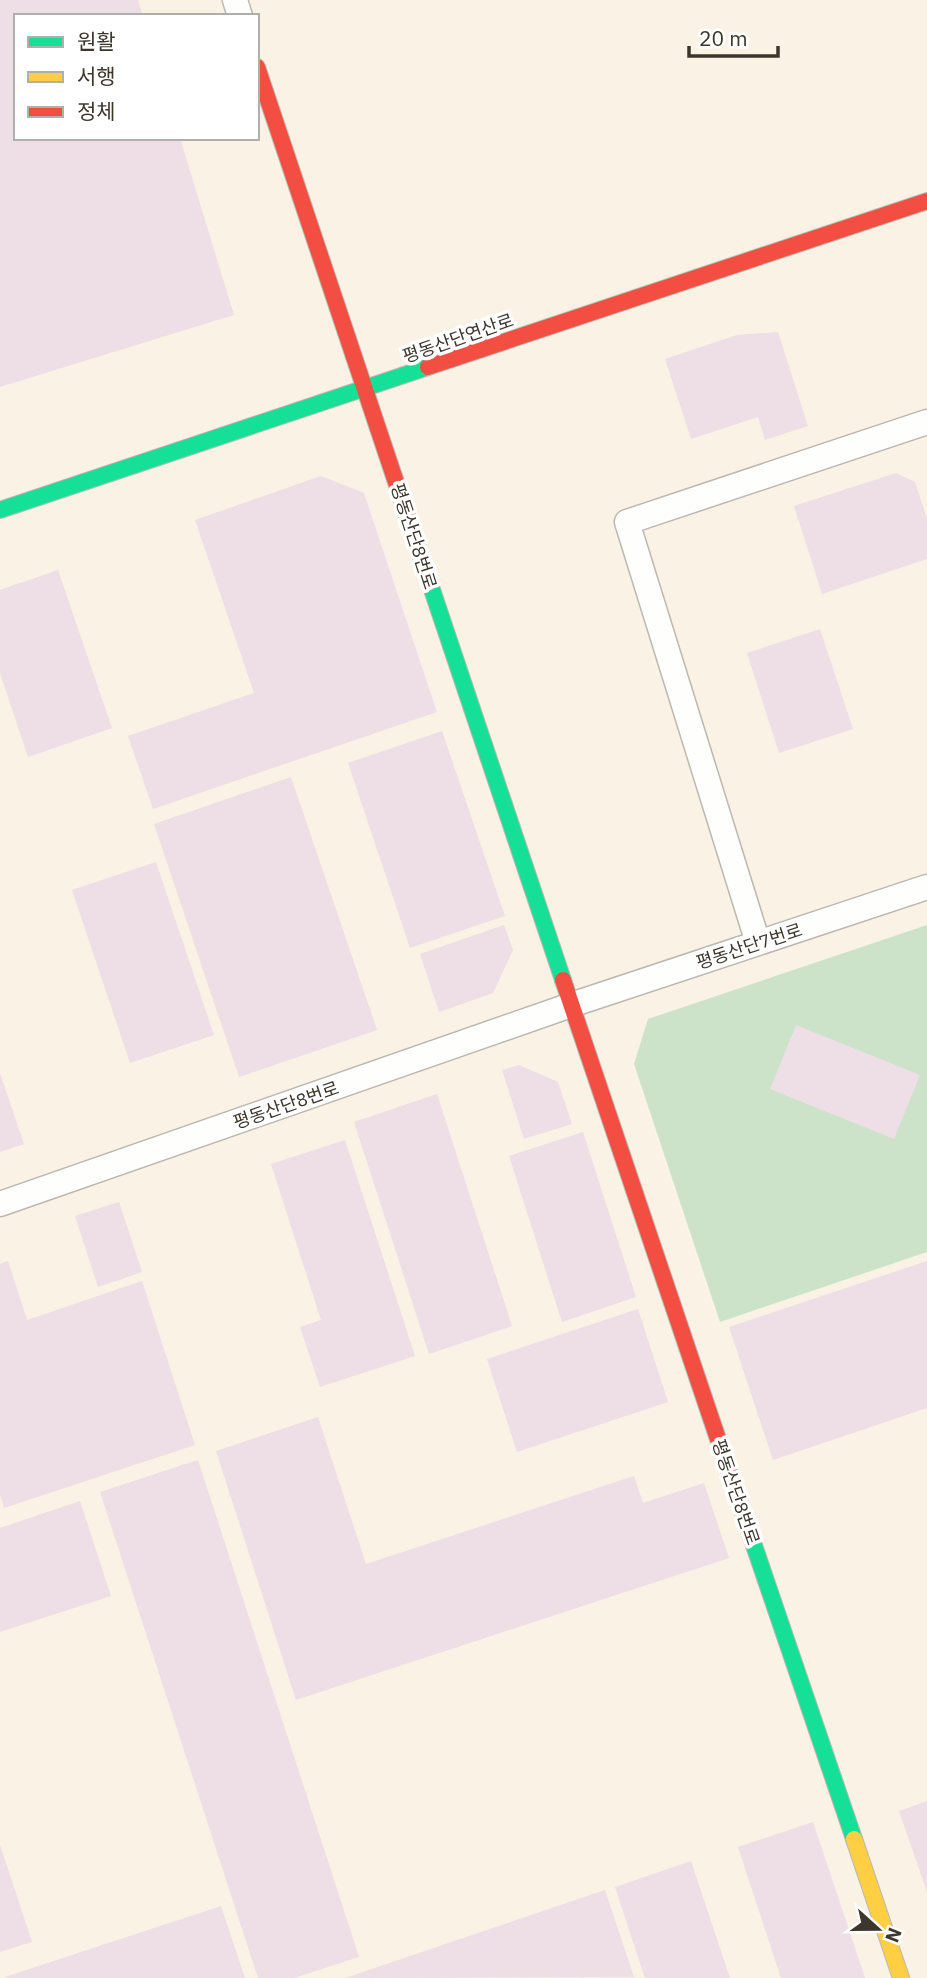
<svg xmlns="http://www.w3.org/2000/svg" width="927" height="1978" font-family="'IBM Plex Sans','Noto Sans KR',sans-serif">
<rect width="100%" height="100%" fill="#fbf7f2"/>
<path fill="#faf2e4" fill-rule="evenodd" d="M 0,0 L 927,0 L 927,1978 L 0,1978 ZM 16,16 L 257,16 L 257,138 L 16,138 Z"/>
<path fill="#cde3c9" d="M 927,925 L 927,1252 L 720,1322 L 634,1064 L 648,1019 Z"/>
<path fill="#eedee5" d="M 0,0 L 138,0 L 143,16 L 16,16 L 16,138 L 180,138 L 234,315 L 0,387 Z
M 778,332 L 808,426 L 765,440 L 758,417 L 691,439 L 665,359 L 737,335 Z
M 896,473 L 915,482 L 927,519 L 927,559 L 822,594 L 794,506 Z
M 321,476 L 364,493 L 437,712 L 153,809 L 128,736 L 254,693 L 195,520 Z
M 58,570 L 112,728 L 28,757 L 0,673 L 0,590 Z
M 820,629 L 853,729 L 779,753 L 747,653 Z
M 442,731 L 505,916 L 410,948 L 348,763 Z
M 291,777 L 377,1030 L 239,1077 L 154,824 Z
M 156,862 L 214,1035 L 130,1063 L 72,890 Z
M 504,925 L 513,950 L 493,993 L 439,1012 L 420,954 Z
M 796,1025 L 920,1075 L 894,1139 L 770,1089 Z
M 519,1065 L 558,1082 L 572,1124 L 524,1139 L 502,1070 Z
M 0,1073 L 24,1144 L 0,1152 Z
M 437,1094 L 512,1326 L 429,1354 L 354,1122 Z
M 583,1132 L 636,1297 L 562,1322 L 509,1156 Z
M 345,1140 L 415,1356 L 320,1387 L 300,1327 L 321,1320 L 271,1164 Z
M 119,1202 L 142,1272 L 98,1287 L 75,1216 Z
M 8,1261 L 27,1320 L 142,1281 L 195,1445 L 4,1508 L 0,1494 L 0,1264 Z
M 927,1261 L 927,1408 L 773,1460 L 729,1327 Z
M 638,1309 L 668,1402 L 517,1452 L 487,1359 Z
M 318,1417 L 366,1564 L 634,1476 L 643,1503 L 704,1483 L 729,1558 L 296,1700 L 216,1451 Z
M 198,1460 L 359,1957 L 294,1978 L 258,1978 L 100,1492 Z
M 80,1501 L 111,1596 L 0,1632 L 0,1528 Z
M 927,1801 L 927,1892 L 899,1811 Z
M 813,1822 L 865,1978 L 781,1978 L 738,1847 Z
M 0,1845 L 32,1942 L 0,1952 Z
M 691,1861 L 730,1978 L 645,1978 L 615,1887 Z
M 605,1890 L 634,1977 L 345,1978 Z
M 221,1906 L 245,1978 L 5,1978 L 5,1977 Z"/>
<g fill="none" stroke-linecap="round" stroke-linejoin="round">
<defs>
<path id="street" d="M 235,0 L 240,16
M 758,943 L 627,522 L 927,422
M 0,1204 L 571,1005 L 927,887"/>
<path id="fast" d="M 0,510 L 428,367
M 414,536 L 563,980
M 744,1516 L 854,1839"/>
<path id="slow" d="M 854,1839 L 901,1978"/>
<path id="jam" d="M 257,67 L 414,536
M 428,367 L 927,201
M 563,980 L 744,1516"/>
</defs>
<use href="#street" stroke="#bcb8b1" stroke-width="27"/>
<use href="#fast" stroke="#bcb8b1" stroke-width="18"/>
<use href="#slow" stroke="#bcb8b1" stroke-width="18"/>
<use href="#jam" stroke="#bcb8b1" stroke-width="18"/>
<use href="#street" stroke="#fefefd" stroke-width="24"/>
<use href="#fast" stroke="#16e098" stroke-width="16"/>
<use href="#slow" stroke="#ffcf43" stroke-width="16"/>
<use href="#jam" stroke="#f24e42" stroke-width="16"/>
</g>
<g text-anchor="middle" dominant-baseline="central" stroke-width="7" stroke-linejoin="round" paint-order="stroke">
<g font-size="18" fill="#3c362c" stroke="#fff">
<text transform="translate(458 338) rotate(-19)">평동산단연산로</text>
<text transform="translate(414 536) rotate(72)">평동산단8번로</text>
<text transform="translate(749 946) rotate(-18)">평동산단7번로</text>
<text transform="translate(286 1105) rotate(-19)">평동산단8번로</text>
<text transform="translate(736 1492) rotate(71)">평동산단8번로</text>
</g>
</g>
<rect x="14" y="14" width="245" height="126" fill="#ffffff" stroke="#b1afab" stroke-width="2"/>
<rect x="28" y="37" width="35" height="10" fill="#16e098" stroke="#b1afab" stroke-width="2"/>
<text x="77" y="49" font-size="21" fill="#3c362c">원활</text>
<rect x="28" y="72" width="35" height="10" fill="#ffcf43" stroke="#b1afab" stroke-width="2"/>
<text x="77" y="84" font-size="21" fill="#3c362c">서행</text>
<rect x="28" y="107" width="35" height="10" fill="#f24e42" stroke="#b1afab" stroke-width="2"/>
<text x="77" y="119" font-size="21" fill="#3c362c">정체</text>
<g transform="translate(878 1929) rotate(111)" stroke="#ffffff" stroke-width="5" paint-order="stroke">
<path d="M0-5L12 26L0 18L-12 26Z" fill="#3c362c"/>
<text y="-10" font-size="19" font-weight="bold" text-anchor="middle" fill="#3c362c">N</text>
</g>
<path d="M689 46v10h89v-10" fill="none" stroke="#3c362c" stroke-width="3.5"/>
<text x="699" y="46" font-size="21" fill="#3c362c" stroke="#ffffff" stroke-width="5" paint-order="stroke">20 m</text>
</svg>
